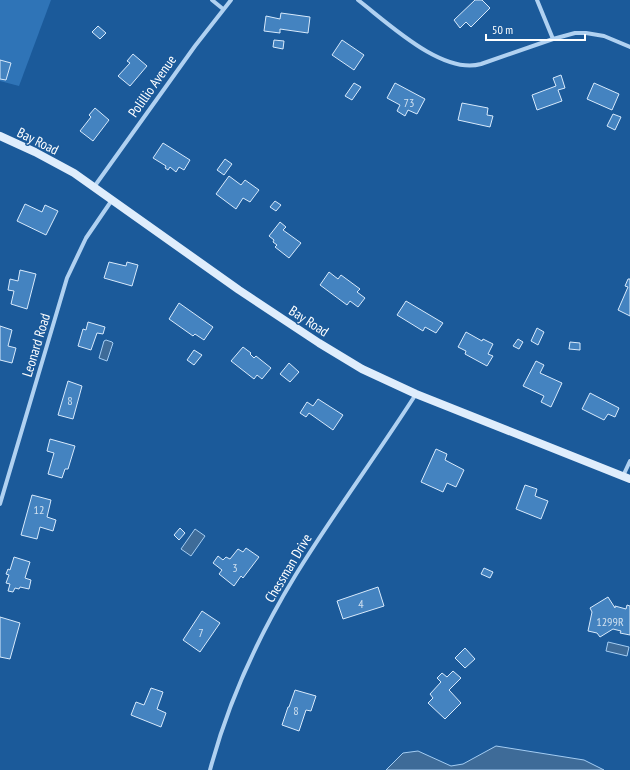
<svg xmlns="http://www.w3.org/2000/svg" width="630" height="770" font-family="'PT Sans Narrow',sans-serif">
<rect width="100%" height="100%" fill="#1b5a9a"/>
<path fill="#2f74b7" d="M 0,0 L 51,0 L 19,86 L 0,81 Z"/>
<path fill="#3e6b98" stroke="#a4cdf3" d="M 106,340 L 112,342 L 113,343 L 107,361 L 99,358 L 104,341 Z
M 195,529 L 205,536 L 191,556 L 181,549 Z
M 608,642 L 629,647 L 627,656 L 606,651 Z
M 496,746 L 584,760 L 604,770 L 386,770 L 403,753 L 418,751 L 451,766 L 463,764 Z"/>
<path fill="#4483c0" stroke="#d8eafc" d="M 475,0 L 482,0 L 490,8 L 471,27 L 466,22 L 460,28 L 454,20 Z
M 281,13 L 310,17 L 308,33 L 280,29 L 280,33 L 264,31 L 266,16 L 280,19 Z
M 98,26 L 106,33 L 100,39 L 92,32 Z
M 274,40 L 284,41 L 283,49 L 273,47 Z
M 342,40 L 364,55 L 354,70 L 332,55 Z
M 133,54 L 147,66 L 130,86 L 118,76 L 130,63 L 127,61 Z
M 0,60 L 11,63 L 6,80 L 0,79 Z
M 561,75 L 565,88 L 558,90 L 562,101 L 537,110 L 532,95 L 556,86 L 553,78 Z
M 354,83 L 361,87 L 352,100 L 345,96 Z
M 395,83 L 425,99 L 417,114 L 408,110 L 405,116 L 397,111 L 400,105 L 387,98 Z
M 594,83 L 619,94 L 612,110 L 587,99 Z
M 462,103 L 488,108 L 487,115 L 493,116 L 490,127 L 458,120 Z
M 95,108 L 109,120 L 93,141 L 80,131 L 91,117 L 89,115 Z
M 613,114 L 621,117 L 615,130 L 607,126 Z
M 163,143 L 190,160 L 184,170 L 179,167 L 176,172 L 170,167 L 168,170 L 165,168 L 166,166 L 153,158 Z
M 225,159 L 232,164 L 224,175 L 217,170 Z
M 229,176 L 241,185 L 245,180 L 259,190 L 250,202 L 243,198 L 236,209 L 216,194 Z
M 275,201 L 281,205 L 276,211 L 270,207 Z
M 25,204 L 42,212 L 45,205 L 58,211 L 46,235 L 17,221 Z
M 280,222 L 286,227 L 283,230 L 301,243 L 289,258 L 275,247 L 277,245 L 273,242 L 274,240 L 269,236 Z
M 109,262 L 126,266 L 127,262 L 138,265 L 132,286 L 104,278 Z
M 20,270 L 36,274 L 27,309 L 11,304 L 14,291 L 8,290 L 10,279 L 18,281 Z
M 329,272 L 338,279 L 341,275 L 360,289 L 357,292 L 365,298 L 358,307 L 350,301 L 347,305 L 320,285 Z
M 628,279 L 630,279 L 630,316 L 618,310 L 628,287 L 625,286 Z
M 406,301 L 443,323 L 436,333 L 425,327 L 423,331 L 397,315 Z
M 179,303 L 213,327 L 204,340 L 195,334 L 193,336 L 169,319 Z
M 88,322 L 105,327 L 103,334 L 97,333 L 91,350 L 78,346 L 83,329 L 86,330 Z
M 0,326 L 12,330 L 8,346 L 16,348 L 12,363 L 0,360 Z
M 537,328 L 544,332 L 538,345 L 531,341 Z
M 466,332 L 482,341 L 483,339 L 493,344 L 488,354 L 493,356 L 487,366 L 465,354 L 466,351 L 458,347 Z
M 518,339 L 523,342 L 519,349 L 513,346 Z
M 570,342 L 580,343 L 580,350 L 569,349 Z
M 243,347 L 251,353 L 250,354 L 254,358 L 256,356 L 271,368 L 262,379 L 257,375 L 254,379 L 231,361 Z
M 194,350 L 202,355 L 194,365 L 187,360 Z
M 536,361 L 544,365 L 540,373 L 562,383 L 551,407 L 541,402 L 544,396 L 523,386 Z
M 289,363 L 299,372 L 290,382 L 280,374 Z
M 68,381 L 82,386 L 73,419 L 58,415 Z
M 590,393 L 619,408 L 615,417 L 608,414 L 604,420 L 582,409 Z
M 318,399 L 343,415 L 333,430 L 309,413 L 306,417 L 300,413 L 307,402 L 313,406 Z
M 50,439 L 75,446 L 68,469 L 65,469 L 62,478 L 48,474 L 54,453 L 47,451 Z
M 436,449 L 447,454 L 445,460 L 464,470 L 456,487 L 447,483 L 443,492 L 421,482 Z
M 525,485 L 537,489 L 535,496 L 548,501 L 541,519 L 516,509 Z
M 32,495 L 51,500 L 47,517 L 56,520 L 53,531 L 40,527 L 37,539 L 21,535 Z
M 180,528 L 185,533 L 179,540 L 174,535 Z
M 246,548 L 259,557 L 243,578 L 241,576 L 234,586 L 219,574 L 222,570 L 213,563 L 218,556 L 223,560 L 226,557 L 230,559 L 238,549 L 243,552 Z
M 14,557 L 30,562 L 25,578 L 31,580 L 29,589 L 20,587 L 19,589 L 15,588 L 13,592 L 8,591 L 10,584 L 6,583 L 9,575 L 6,574 L 8,569 L 10,570 Z
M 484,568 L 493,572 L 490,578 L 481,574 Z
M 378,587 L 384,606 L 343,619 L 337,601 Z
M 608,597 L 615,608 L 615,606 L 626,609 L 627,605 L 630,606 L 630,635 L 620,633 L 621,631 L 613,629 L 600,637 L 597,633 L 588,631 L 592,612 L 590,608 Z
M 202,611 L 220,623 L 200,652 L 183,640 Z
M 0,617 L 20,623 L 10,659 L 0,657 Z
M 465,648 L 475,659 L 465,668 L 455,658 Z
M 453,671 L 461,678 L 449,690 L 461,703 L 445,719 L 428,703 L 433,698 L 430,694 L 441,682 L 437,678 L 442,673 L 447,677 Z
M 151,688 L 163,692 L 157,709 L 166,713 L 161,727 L 131,715 L 136,702 L 144,705 Z
M 295,690 L 316,696 L 311,711 L 306,710 L 299,731 L 282,725 L 288,707 L 289,707 Z"/>
<g fill="none" stroke-linecap="round" stroke-linejoin="round">
<path stroke="#b0d1f1" stroke-width="4" d="M 212,0 L 223,9
M 358,0 C 388,23 442,75 481,64 L 553,39 L 575,33 L 586,33 L 604,36 L 630,47
M 537,0 L 553,39
M 94,187 L 195,46 L 231,0
M 623,476 L 630,461
M 0,504 L 67,278 L 86,238 L 112,200
M 210,770 C 228,703 259,635 295,576 C 333,514 377,455 416,394"/>
<path stroke="#dfedfc" stroke-width="8" d="M 0,136 L 35,152 L 74,173 L 239,290 L 319,343 L 362,369 L 416,394 L 630,479"/>
</g>
<g text-anchor="middle" dominant-baseline="central" stroke-width="3" stroke-linejoin="round" paint-order="stroke">
<g font-size="12" fill="#d0e0ef">
<text x="409" y="102">73</text>
<text x="70" y="400">8</text>
<text x="39" y="509">12</text>
<text x="235" y="567">3</text>
<text x="361" y="603">4</text>
<text x="610" y="621">1299R</text>
<text x="201" y="632">7</text>
<text x="296" y="710">8</text>
</g>
<g font-size="14" fill="#fff" stroke="#1b5a9a">
<text transform="translate(152 86) rotate(-55)">Polillio Avenue</text>
<text transform="translate(38 141) rotate(26)">Bay Road</text>
<text transform="translate(309 321) rotate(33)">Bay Road</text>
<text transform="translate(36 345) rotate(-73)">Leonard Road</text>
<text transform="translate(288 568) rotate(-59)">Chessman Drive</text>
</g>
</g>
<path d="M486 34v6h99v-6" fill="none" stroke="#ffffff" stroke-width="2"/>
<text x="492" y="34" font-size="12" fill="#ffffff" stroke="#1b5a9a" stroke-width="3" paint-order="stroke">50 m</text>
</svg>
